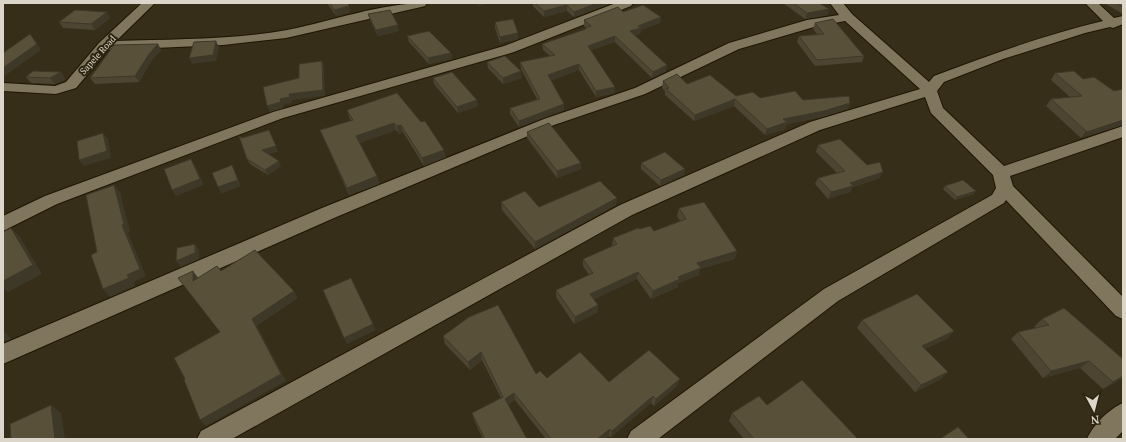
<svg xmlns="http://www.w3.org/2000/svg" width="1126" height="442" font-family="'PT Serif',serif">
<rect width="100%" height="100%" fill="#372e19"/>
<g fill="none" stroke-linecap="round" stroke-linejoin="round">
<defs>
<path id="minor" d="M 142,3 L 155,3 L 116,41 C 173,39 231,40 287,30 C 333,21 380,3 427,3 L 425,6 L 421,7 L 286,38 L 223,45 L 108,50 L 76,88 L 56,94 L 3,91 L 3,83 L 55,86 L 66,82 L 99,43 Z
M 616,3 L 633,3 L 631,6 L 514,52 L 283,118 L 57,204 L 3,231 L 3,216 L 45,196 L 273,112 L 504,46 Z
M 830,3 L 843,3 L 852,14 L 929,82 L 934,76 C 989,55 1045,35 1103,21 L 1085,3 L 1098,3 L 1114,18 L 1123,16 L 1123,24 L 1113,28 L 1110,27 L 1085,33 L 1003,59 L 944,82 L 937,91 L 943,108 L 1004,166 L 1123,126 L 1123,137 L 1010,176 L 1013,186 L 1123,297 L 1123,319 L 1116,316 L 1006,200 L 1004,203 L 838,301 L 658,439 L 627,439 L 631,431 L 824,289 L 992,195 L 996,188 L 993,175 L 931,113 L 925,97 L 820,130 L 632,215 L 232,439 L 197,439 L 201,431 L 620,205 L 810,122 L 920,89 L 845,21 L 814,27 L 739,49 L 645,94 L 554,125 L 334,218 L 3,364 L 3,344 L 322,208 L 544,119 L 635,88 L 729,43 L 807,20 L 839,15 Z
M 1123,403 L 1123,431 L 1115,439 L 1087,439 C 1093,425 1109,409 1123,403 Z"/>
</defs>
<use href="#minor" stroke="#1f1602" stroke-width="2"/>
<use href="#minor" fill="#80765e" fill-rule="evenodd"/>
</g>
<path fill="#4d4531" d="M 327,3 L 348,3 L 350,12 L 336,16 Z
M 533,3 L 609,3 L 609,4 L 574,17 L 567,11 L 544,17 L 533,6 Z
M 783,3 L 819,3 L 829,9 L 827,15 L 805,19 Z
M 1104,3 L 1123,3 L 1123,14 Z
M 107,12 L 110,18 L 95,30 L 63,28 L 59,22 Z
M 623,12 L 661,17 L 660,23 L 641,30 L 640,34 L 635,35 L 666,71 L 652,78 L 615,42 L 591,50 L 615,93 L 596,97 L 579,70 L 551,80 L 564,104 L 564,110 L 519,127 L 510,114 L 510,108 L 537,99 L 521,69 L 520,62 L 550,56 L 543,50 L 542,44 L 585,29 L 586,28 L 584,26 L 584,20 Z
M 368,14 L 399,31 L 378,36 L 370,20 Z
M 495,22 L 518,39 L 500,43 L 495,28 Z
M 815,23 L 864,56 L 862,62 L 815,66 L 797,42 L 799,36 L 818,35 L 813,29 Z
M 407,36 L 451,53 L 452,59 L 429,64 L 409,42 Z
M 158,44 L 161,50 L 152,60 L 139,82 L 95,84 L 90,78 Z
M 487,62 L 522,78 L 503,84 L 488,68 Z
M 61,72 L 65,79 L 55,84 L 31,83 L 26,77 Z
M 1055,73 L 1083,79 L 1114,91 L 1123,89 L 1081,138 L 1046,106 L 1051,99 L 1070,97 L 1051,80 Z
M 433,78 L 477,100 L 478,106 L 458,113 L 434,84 Z
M 663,81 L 687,84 L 736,96 L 850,103 L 848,109 L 822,117 L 787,124 L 785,129 L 765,135 L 734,106 L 694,121 L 665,95 L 665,91 L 662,88 Z
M 397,93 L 446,157 L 424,166 L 403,132 L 399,134 L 396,130 L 359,143 L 377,176 L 379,184 L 349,195 L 320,130 L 351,121 L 349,117 L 347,110 Z
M 527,132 L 581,163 L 581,169 L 557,178 L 527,138 Z
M 242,138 L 278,151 L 269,154 L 281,166 L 268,175 L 250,164 L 247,159 Z
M 818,145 L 880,178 L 853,187 L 850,192 L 828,199 L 815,184 L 818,178 L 837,173 L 816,152 Z
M 641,163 L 684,175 L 660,186 L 641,169 Z
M 945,186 L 974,194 L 955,200 L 943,189 Z
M 501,202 L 539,207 L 616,205 L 535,249 L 502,210 Z
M 679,208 L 735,259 L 700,269 L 699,275 L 678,283 L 678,287 L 651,299 L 637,279 L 594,299 L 598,305 L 598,312 L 574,324 L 556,297 L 556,290 L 589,275 L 583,266 L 583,259 L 612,246 L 613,238 L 640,229 L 654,231 L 680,221 L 677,216 Z
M 1042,319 L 1123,359 L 1123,378 L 1103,389 L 1080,368 L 1043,378 L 1011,339 L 1018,332 L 1036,328 L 1034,327 Z
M 862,320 L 954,331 L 948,338 L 925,349 L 941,379 L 915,392 L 857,328 Z
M 443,336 L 547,378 L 677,386 L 654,406 L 651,403 L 611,437 L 609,436 L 605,439 L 546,439 L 515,400 L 508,405 L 527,439 L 483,439 L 474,420 L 472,413 L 501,398 L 482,360 L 470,370 L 445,344 Z
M 767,405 L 858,439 L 744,439 L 729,421 L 732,413 Z"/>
<path fill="#3e3828" d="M 477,3 L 492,3 L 477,6 Z
M 597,3 L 609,3 L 609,4 L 574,17 L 574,12 Z
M 567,5 L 567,11 L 544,17 L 544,11 Z
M 349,6 L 350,12 L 336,16 L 334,10 Z
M 829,9 L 827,15 L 805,19 L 807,13 Z
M 107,12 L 110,18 L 95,30 L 91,24 Z
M 661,17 L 660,23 L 641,30 L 640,34 L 629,37 L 630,31 L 638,26 Z
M 398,25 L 399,31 L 378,36 L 376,30 Z
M 518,33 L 518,39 L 500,43 L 500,37 Z
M 615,36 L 615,42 L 587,52 L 588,46 Z
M 216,41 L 219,47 L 216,61 L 192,64 L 189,58 Z
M 37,44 L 41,50 L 3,77 L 3,68 Z
M 158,44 L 161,50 L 152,60 L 139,82 L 135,76 L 149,54 Z
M 451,53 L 452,59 L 429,64 L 428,58 Z
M 322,61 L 324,66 L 325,96 L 292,100 L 292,103 L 283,105 L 283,108 L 270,112 L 267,106 L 289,94 Z
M 579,64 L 579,70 L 548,82 L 548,75 Z
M 667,65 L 666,71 L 652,78 L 653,72 Z
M 521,71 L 522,78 L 503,84 L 503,78 Z
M 61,72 L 65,79 L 55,84 L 50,78 Z
M 615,87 L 615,93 L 596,97 L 596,91 Z
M 735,99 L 734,106 L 694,121 L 695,115 Z
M 477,100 L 478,106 L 458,113 L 457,107 Z
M 850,103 L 848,109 L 822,117 L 787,124 L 785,129 L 765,135 L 767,129 L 783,119 Z
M 564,104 L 564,110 L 519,127 L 519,121 Z
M 1123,120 L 1123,125 L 1081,138 L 1087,132 Z
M 394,123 L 396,130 L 358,143 L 356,136 Z
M 401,125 L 403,132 L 399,134 L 397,126 Z
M 269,130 L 278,151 L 264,156 L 262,150 Z
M 103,133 L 108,139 L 111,158 L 84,166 L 79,160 Z
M 444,150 L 446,157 L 424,166 L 422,158 Z
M 191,159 L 195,165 L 204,185 L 176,196 L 172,190 Z
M 279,161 L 281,166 L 268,175 L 265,170 Z
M 581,163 L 581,169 L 557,178 L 557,171 Z
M 232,165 L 241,186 L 221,194 L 218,187 Z
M 685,169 L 684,175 L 660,186 L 661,180 Z
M 883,172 L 880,178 L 853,187 L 850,192 L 828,199 L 831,192 L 850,183 Z
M 377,176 L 379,184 L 349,195 L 347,188 Z
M 114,185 L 120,192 L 130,232 L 128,233 L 146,276 L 134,282 L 135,286 L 110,297 L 103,289 L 127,275 L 122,225 Z
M 976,191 L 974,194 L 955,200 L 957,197 Z
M 617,198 L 616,205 L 535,249 L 535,242 Z
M 11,228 L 20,237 L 42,274 L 8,292 L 3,288 L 3,281 Z
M 195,244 L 199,250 L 199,259 L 181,267 L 176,261 Z
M 737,251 L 735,259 L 700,269 L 699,275 L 678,283 L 678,287 L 651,299 L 653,291 L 678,277 L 697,263 Z
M 193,271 L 199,279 L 193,281 Z
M 638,272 L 637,279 L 590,301 L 590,294 Z
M 294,291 L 298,298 L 257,326 L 286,381 L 206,426 L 200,420 L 252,319 Z
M 598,305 L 598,312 L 574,324 L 575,317 Z
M 373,324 L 376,330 L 347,344 L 344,338 Z
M 3,330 L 11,339 L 3,342 Z
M 954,331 L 948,338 L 916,353 L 922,346 Z
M 481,352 L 482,360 L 470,370 L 468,362 Z
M 1089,361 L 1080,368 L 1043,378 L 1051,371 Z
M 948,372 L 941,379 L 915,392 L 921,385 Z
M 1123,376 L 1123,378 L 1103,389 L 1113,382 Z
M 680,379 L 677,386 L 654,406 L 656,399 Z
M 514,393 L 515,400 L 506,407 L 505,399 Z
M 653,396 L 651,403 L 611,437 L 612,431 Z
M 51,405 L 61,413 L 65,439 L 55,439 Z
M 610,429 L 609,436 L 605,439 L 597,439 Z"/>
<path fill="#595039" stroke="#3e3828" d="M 330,3 L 348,3 L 349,6 L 334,10 Z
M 535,3 L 597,3 L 574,12 L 567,5 L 544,11 Z
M 793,3 L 819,3 L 829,9 L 807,13 Z
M 1117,3 L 1123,3 L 1123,7 Z
M 643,5 L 661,17 L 638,26 L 641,28 L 630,31 L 667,65 L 653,72 L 615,36 L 588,46 L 615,87 L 596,91 L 579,64 L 548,75 L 564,104 L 519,121 L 510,108 L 540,99 L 520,62 L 555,55 L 542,44 L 586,29 L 585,28 L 591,26 L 584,20 L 618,7 L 623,12 Z
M 75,10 L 107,12 L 91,24 L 59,22 Z
M 390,10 L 398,25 L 376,30 L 368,14 Z
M 513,19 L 518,33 L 500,37 L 495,22 Z
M 833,19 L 864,56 L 817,60 L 799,36 L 824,34 L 815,23 Z
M 429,31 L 451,53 L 428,58 L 407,36 Z
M 30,34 L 37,44 L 3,68 L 3,53 Z
M 216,41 L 213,55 L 189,58 L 194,42 Z
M 158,44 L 149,54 L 135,76 L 90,78 L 114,45 Z
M 505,56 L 521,71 L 503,78 L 487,62 Z
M 322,61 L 323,90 L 289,94 L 290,97 L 280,99 L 281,102 L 267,106 L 263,87 L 299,78 L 299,64 Z
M 33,71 L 61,72 L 50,78 L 26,77 Z
M 1074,71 L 1083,79 L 1094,77 L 1114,91 L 1123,89 L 1123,120 L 1087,132 L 1051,99 L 1082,96 L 1055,73 Z
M 452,72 L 477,100 L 457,107 L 433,78 Z
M 677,74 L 687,84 L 710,75 L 736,96 L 753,92 L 760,98 L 795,91 L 803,100 L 849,96 L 850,103 L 824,111 L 783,119 L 787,122 L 767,129 L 735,99 L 695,115 L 666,89 L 669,88 L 663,81 Z
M 397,93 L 421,122 L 425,121 L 444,150 L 422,158 L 401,125 L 397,126 L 394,123 L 356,136 L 377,176 L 347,188 L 320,130 L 353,120 L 347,110 Z
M 549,123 L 581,163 L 557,171 L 527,132 Z
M 269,130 L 276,146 L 262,150 L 279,161 L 265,170 L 247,159 L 239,136 L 242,138 Z
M 103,133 L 107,151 L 79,160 L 77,141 Z
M 840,139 L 867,165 L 880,162 L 883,172 L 850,183 L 853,186 L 831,192 L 818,178 L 845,171 L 818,145 Z
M 665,152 L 685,169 L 661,180 L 641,163 Z
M 191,159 L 200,179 L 172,190 L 164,169 Z
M 232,165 L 238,180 L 218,187 L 212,173 Z
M 963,180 L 976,191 L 957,197 L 945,186 Z
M 600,181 L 617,198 L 535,242 L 501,202 L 525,191 L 539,207 Z
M 114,185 L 124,224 L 122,225 L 140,269 L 127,275 L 129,278 L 103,289 L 91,255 L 97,252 L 86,195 Z
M 704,202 L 737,251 L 697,263 L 701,268 L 678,277 L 680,279 L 653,291 L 638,272 L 590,294 L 598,305 L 575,317 L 556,290 L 593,273 L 583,259 L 617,244 L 613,238 L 638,228 L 640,229 L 650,226 L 654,231 L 686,219 L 679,208 Z
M 11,228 L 33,265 L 3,281 L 3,232 Z
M 195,244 L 195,253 L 176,261 L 177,248 Z
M 255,250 L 294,291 L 252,319 L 281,374 L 200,420 L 184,380 L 185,379 L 174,358 L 220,332 L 178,278 L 193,271 L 193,281 L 217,266 L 221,271 Z
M 351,278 L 373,324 L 344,338 L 323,290 Z
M 917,294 L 954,331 L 922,346 L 948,372 L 921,385 L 862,320 Z
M 498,305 L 536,374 L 540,371 L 547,378 L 580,352 L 609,382 L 649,350 L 680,379 L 656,399 L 653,396 L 612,431 L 610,429 L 597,439 L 551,439 L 514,393 L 505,399 L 527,439 L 485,439 L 472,413 L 503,397 L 481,352 L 468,362 L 443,336 L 469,317 Z
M 1064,308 L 1123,359 L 1123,376 L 1113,382 L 1089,361 L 1051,371 L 1018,332 L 1049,325 L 1042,319 Z
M 802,380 L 858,439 L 754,439 L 732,413 L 759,396 L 767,405 Z
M 51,405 L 55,439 L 11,439 L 10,424 Z
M 958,427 L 969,439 L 940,439 Z"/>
<g text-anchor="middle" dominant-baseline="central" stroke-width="4" stroke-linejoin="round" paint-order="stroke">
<g font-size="9" fill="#dbd6c9" stroke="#2d240f">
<text transform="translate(98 55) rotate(-48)">Sapele Road</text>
</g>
</g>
<rect width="1126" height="442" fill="none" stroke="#dbd6c9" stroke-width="8"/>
<g transform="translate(1094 410) rotate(173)" stroke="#2d240f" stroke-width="3" paint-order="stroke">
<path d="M0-3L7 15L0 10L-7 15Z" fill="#dbd6c9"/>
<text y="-6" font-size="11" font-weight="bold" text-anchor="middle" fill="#dbd6c9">N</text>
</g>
</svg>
